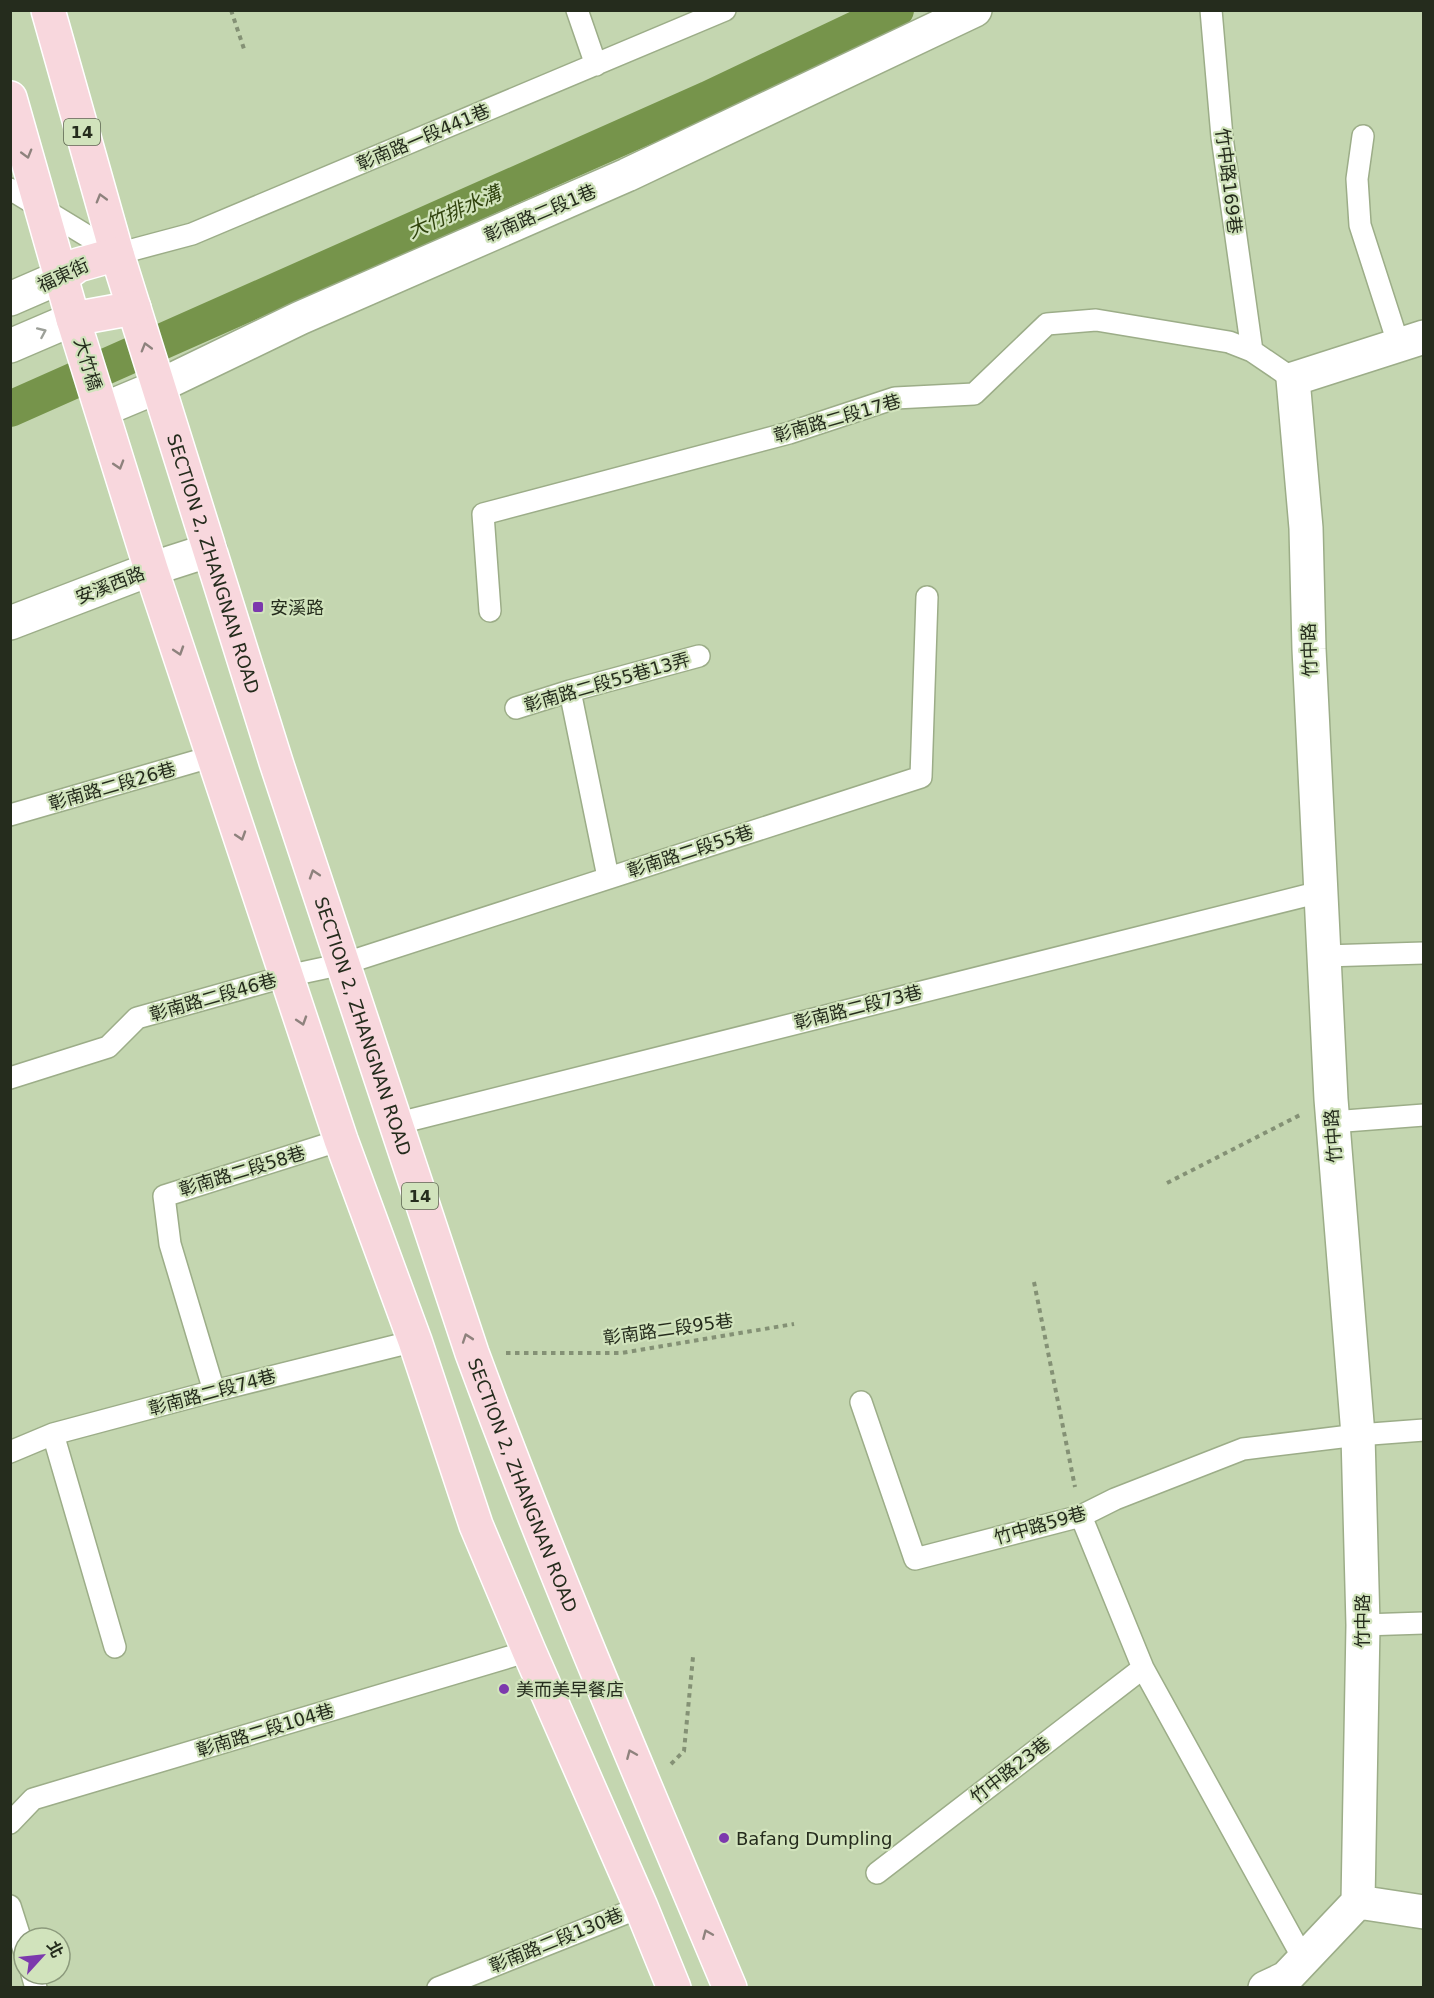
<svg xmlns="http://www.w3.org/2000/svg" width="1434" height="1998" font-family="'DejaVu Sans','Noto Sans TC',sans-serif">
<rect width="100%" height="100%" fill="#c4d6b0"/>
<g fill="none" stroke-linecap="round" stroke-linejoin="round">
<path stroke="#76944b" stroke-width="36" d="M 10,409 L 708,99 L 896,10"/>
<defs>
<path id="lane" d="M 577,10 L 596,65
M 1211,10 L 1222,137 L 1252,351
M 1363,136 L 1357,179 L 1360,225 L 1399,346
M 10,189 L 117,254 L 192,234 L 725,10
M 490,611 L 483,514 L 789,433 L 895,398 L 974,394 L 1047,324 L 1096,320 L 1229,342 L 1252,351 L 1293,379
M 570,691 L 608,877
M 516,708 L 570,691 L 699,656
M 10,815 L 214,756
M 1324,956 L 1424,953
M 10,1078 L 108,1047 L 137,1018 L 287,976 L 343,964 L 921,777 L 927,597
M 1332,1122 L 1424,1115
M 395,1124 L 1320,892
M 214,1391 L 170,1244 L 164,1196 L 341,1140
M 861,1402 L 915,1559 L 1081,1516 L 1115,1499 L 1243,1449 L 1358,1435 L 1424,1430
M 53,1434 L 115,1647
M 10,1452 L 53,1434 L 214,1391 L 415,1341
M 1081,1516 L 1143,1668 L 1304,1960
M 1363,1625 L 1424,1623
M 10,1823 L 33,1799 L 529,1651
M 877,1873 L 1143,1668
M 10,1906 L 24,1950
M 32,1974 L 36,1988
M 438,1988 L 641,1907"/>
<path id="street" d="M 10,299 L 63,276
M 10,346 L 73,319
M 102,410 L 157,387 L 300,318 L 627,175 L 975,10
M 1358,1902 L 1424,1912
M 1265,1988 L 1286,1978 L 1358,1902 L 1363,1625 L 1358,1435 L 1331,1099 L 1309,649 L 1306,528 L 1293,379 L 1424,337"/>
<path id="secondary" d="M 10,623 L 151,569 L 210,550"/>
<g id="primary">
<path id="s1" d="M 48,10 L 117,254 L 276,762 L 472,1353 C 551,1567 641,1777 730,1988"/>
<path d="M 10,98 L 73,319 L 151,569 L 341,1140 L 415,1341 L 476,1525 L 529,1651 L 641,1907 L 674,1988"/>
<path d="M 63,276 L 78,265 L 117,254"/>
<path d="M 73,319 L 134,308"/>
</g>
</defs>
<use href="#lane" stroke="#9cad88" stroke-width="24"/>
<use href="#street" stroke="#9cad88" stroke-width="36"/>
<use href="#secondary" stroke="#9cad88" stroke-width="36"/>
<use href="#primary" stroke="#fff" stroke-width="36"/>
<path stroke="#849175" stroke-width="4" stroke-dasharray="4.5 4.5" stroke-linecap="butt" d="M 231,10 L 244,49
M 1167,1183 L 1300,1115
M 1034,1282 L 1075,1487
M 506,1353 L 621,1353 L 794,1324
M 671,1764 L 684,1751 L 693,1657"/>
<use href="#lane" stroke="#fff" stroke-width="21"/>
<use href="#street" stroke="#fff" stroke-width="33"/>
<use href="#secondary" stroke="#fff" stroke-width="33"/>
<use href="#primary" stroke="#f8d7dd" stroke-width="33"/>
</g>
<defs><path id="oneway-chevron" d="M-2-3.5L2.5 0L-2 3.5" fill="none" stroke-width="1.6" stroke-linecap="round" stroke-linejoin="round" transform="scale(1.5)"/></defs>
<g stroke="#8e827d">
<use href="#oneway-chevron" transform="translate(27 154) rotate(74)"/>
<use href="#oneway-chevron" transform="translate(101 198) rotate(-106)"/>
<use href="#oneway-chevron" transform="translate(146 347) rotate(-106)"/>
<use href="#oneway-chevron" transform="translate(119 465) rotate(73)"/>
<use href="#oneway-chevron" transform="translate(179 651) rotate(72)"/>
<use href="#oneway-chevron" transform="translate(241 836) rotate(72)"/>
<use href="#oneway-chevron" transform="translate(314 874) rotate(-108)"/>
<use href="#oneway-chevron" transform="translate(302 1021) rotate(72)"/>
<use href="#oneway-chevron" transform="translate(467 1338) rotate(-109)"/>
<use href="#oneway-chevron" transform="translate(631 1754) rotate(-113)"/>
<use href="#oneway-chevron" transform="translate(707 1934) rotate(-113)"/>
</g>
<use stroke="#9da099" href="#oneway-chevron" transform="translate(42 332) rotate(-24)"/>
<g fill="#7c39ad" stroke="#d1e3bc" stroke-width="2">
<rect x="252" y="601" width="12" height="12" rx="3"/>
<circle cx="504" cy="1689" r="6"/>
<circle cx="724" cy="1838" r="6"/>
</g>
<g text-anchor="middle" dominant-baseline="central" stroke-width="4.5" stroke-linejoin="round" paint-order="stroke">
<g fill="#d1e3bc" stroke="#59634d" stroke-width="1.5">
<rect x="64" y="119" width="36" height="26" rx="4.5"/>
<rect x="402" y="1183" width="36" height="26" rx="4.5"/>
</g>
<g font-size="16" font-weight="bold" fill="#252c1d">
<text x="82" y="132">14</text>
<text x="420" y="1196">14</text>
</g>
<g font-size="18" fill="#252c1d" stroke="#d1e3bc">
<text transform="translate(423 137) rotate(-23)">彰南路一段441巷</text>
<text transform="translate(1229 181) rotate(83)">竹中路169巷</text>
<text transform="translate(540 213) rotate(-23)">彰南路二段1巷</text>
<text transform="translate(63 275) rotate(-25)">福東街</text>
<text transform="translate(88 364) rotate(73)">大竹橋</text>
<text transform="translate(837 418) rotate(-16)">彰南路二段17巷</text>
<text stroke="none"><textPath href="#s1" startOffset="578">SECTION 2, ZHANGNAN ROAD</textPath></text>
<text transform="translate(110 585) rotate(-21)">安溪西路</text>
<text transform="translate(1309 650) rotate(-92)">竹中路</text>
<text transform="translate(607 682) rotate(-16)">彰南路二段55巷13弄</text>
<text transform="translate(112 786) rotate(-16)">彰南路二段26巷</text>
<text transform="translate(690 851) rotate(-18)">彰南路二段55巷</text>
<text transform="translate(213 997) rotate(-16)">彰南路二段46巷</text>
<text transform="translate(858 1007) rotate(-14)">彰南路二段73巷</text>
<text stroke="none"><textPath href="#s1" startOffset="1064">SECTION 2, ZHANGNAN ROAD</textPath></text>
<text transform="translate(1333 1136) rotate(-94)">竹中路</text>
<text transform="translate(242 1171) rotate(-17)">彰南路二段58巷</text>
<text transform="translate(668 1329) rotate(-8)">彰南路二段95巷</text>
<text transform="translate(212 1392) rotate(-15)">彰南路二段74巷</text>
<text stroke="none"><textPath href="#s1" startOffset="1550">SECTION 2, ZHANGNAN ROAD</textPath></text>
<text transform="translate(1040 1525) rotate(-16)">竹中路59巷</text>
<text transform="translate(1362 1621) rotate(-90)">竹中路</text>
<text transform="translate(265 1730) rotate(-17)">彰南路二段104巷</text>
<text transform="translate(1010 1770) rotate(-38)">竹中路23巷</text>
<text transform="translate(556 1940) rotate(-22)">彰南路二段130巷</text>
</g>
<g font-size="18" fill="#252c1d" stroke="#d1e3bc" text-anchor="start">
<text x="270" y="607">安溪路</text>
<text x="516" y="1689">美而美早餐店</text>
<text x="736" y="1838">Bafang Dumpling</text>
</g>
<g font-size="20" font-style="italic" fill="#30430d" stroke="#d1e3bc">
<text transform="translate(454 212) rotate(-24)">大竹排水溝</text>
</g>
</g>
<rect width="1434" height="1998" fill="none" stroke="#252c1d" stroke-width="24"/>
<g transform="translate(42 1956) rotate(63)"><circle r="28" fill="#d1e3bc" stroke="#8c9a7c" stroke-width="1.5"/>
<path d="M0-4.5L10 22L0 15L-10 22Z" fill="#7c39ad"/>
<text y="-9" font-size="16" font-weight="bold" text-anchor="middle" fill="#252c1d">北</text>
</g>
</svg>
